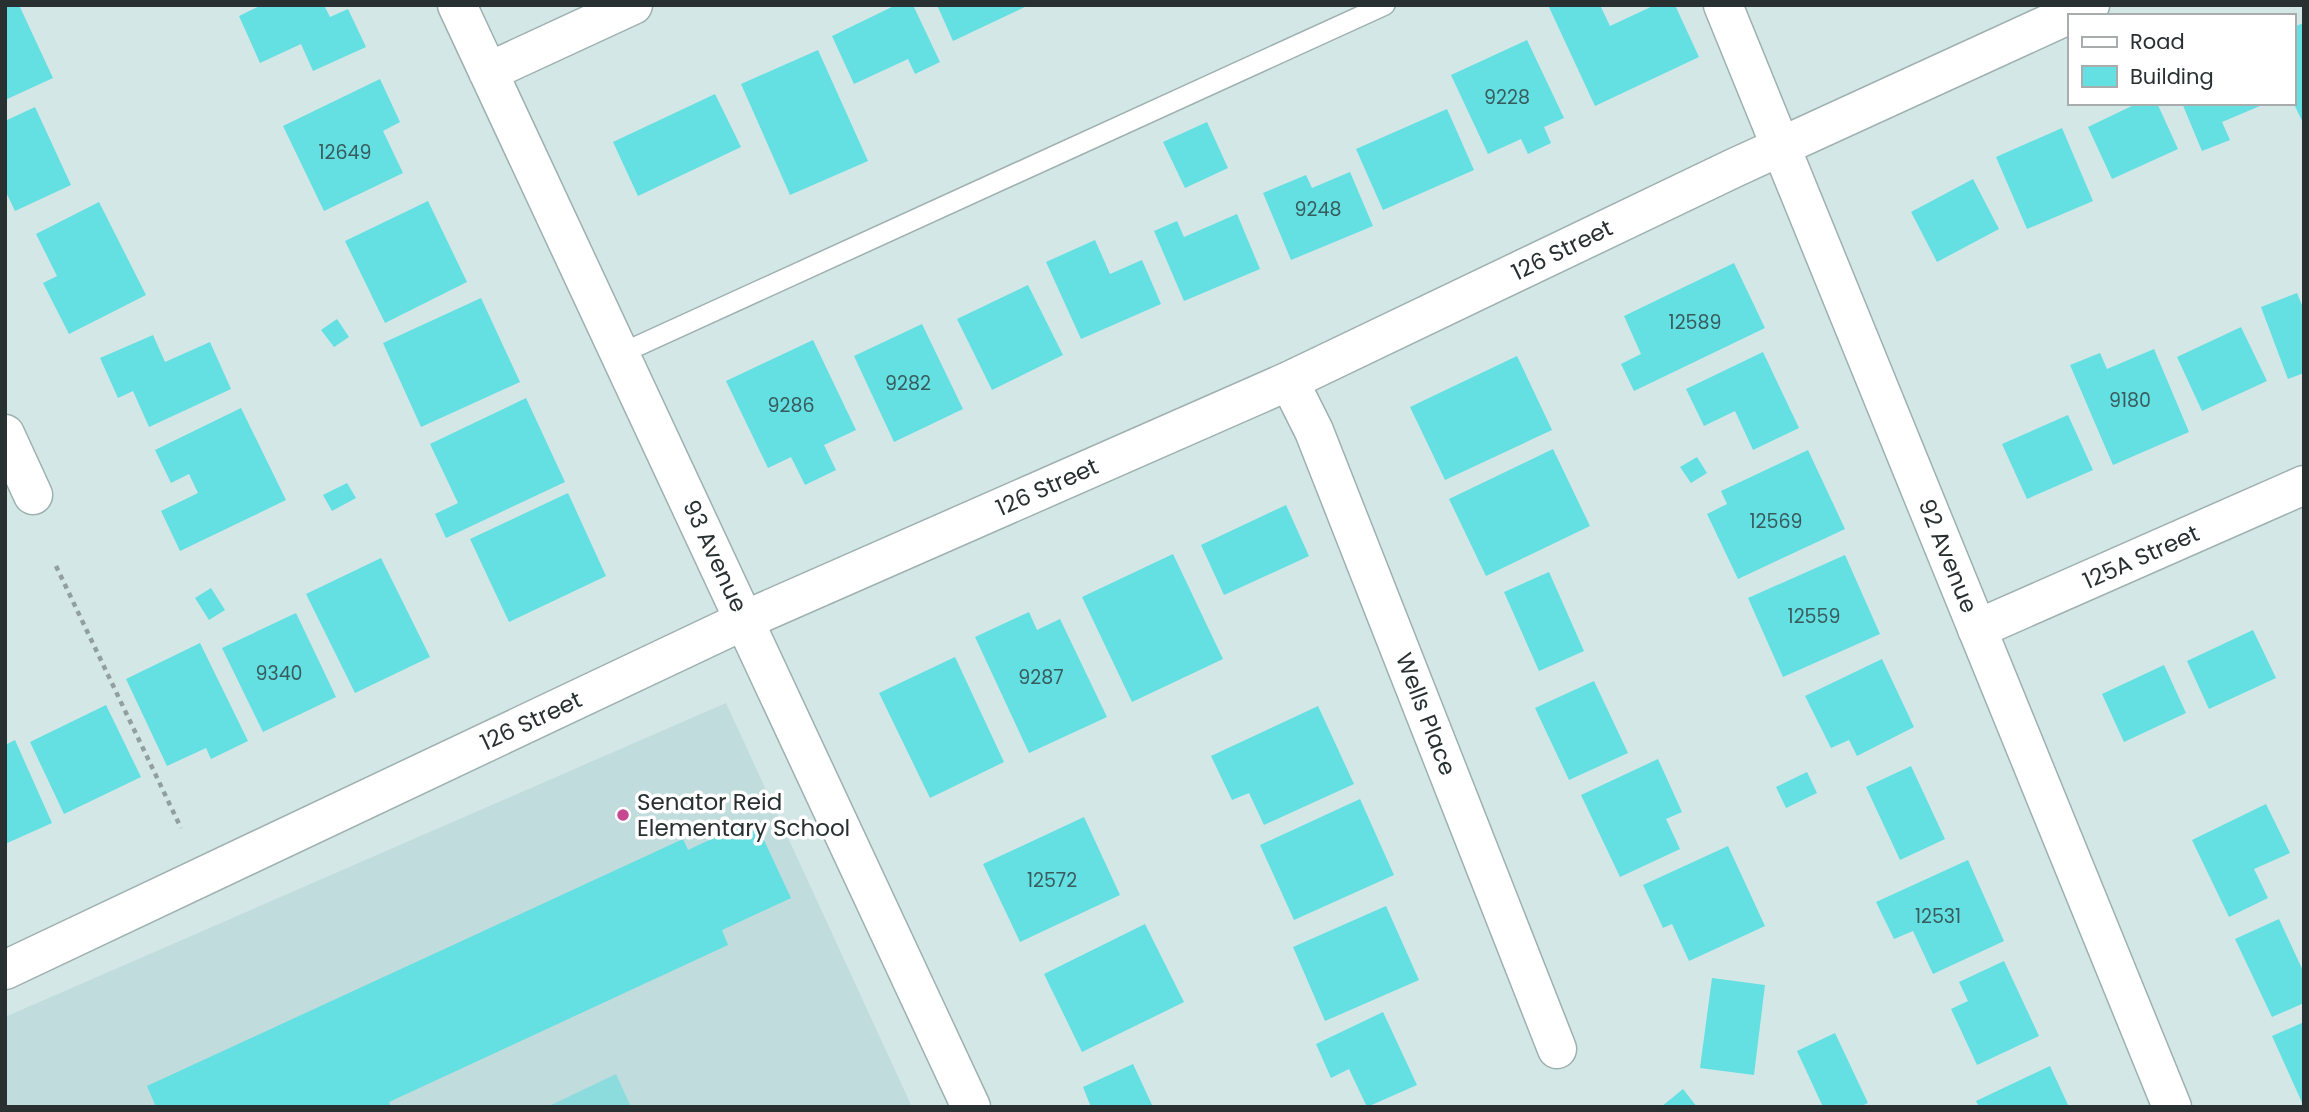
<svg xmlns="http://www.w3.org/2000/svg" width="2309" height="1112" font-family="Poppins,sans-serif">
<rect width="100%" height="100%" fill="#d4e7e7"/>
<path fill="#c0dcdc" d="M 726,703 L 912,1107 L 5,1107 L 5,1017 Z"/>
<path fill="#8cdcde" d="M 616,1074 L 631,1107 L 547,1107 Z"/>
<path fill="#64dfe2" d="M 5,5 L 19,5 L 53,78 L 5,100 Z
M 262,5 L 324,5 L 330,17 L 348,9 L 366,47 L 313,71 L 301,44 L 260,63 L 239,16 Z
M 896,5 L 913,5 L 940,62 L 915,74 L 908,59 L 854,84 L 832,36 Z
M 937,5 L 1029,5 L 953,41 Z
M 1548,5 L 1600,5 L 1610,26 L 1655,5 L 1675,5 L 1699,57 L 1595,106 Z
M 2304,23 L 2304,125 L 2293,102 L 2293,27 Z
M 1527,40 L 1564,118 L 1544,127 L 1551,143 L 1528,154 L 1521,139 L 1488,154 L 1451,75 Z
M 818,50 L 868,161 L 790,195 L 741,84 Z
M 380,79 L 400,122 L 383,131 L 403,173 L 324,211 L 283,126 Z
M 715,94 L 741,147 L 638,196 L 613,142 Z
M 2138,103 L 2157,103 L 2178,149 L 2112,179 L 2088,127 Z
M 2182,103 L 2267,103 L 2222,122 L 2230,140 L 2202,151 Z
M 35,107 L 71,185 L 15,211 L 5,190 L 5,121 Z
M 1447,109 L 1474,170 L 1383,210 L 1356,149 Z
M 1207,122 L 1228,168 L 1185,188 L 1163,142 Z
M 2062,128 L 2093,201 L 2027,229 L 1996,157 Z
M 1350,172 L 1373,226 L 1291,260 L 1263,193 L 1306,175 L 1312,188 Z
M 1973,179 L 1999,229 L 1937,262 L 1911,212 Z
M 428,201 L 467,282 L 385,323 L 345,241 Z
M 99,202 L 146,295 L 69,334 L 43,283 L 57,276 L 36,234 Z
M 1237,214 L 1260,269 L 1184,301 L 1154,231 L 1177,221 L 1184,237 Z
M 1095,240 L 1110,274 L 1142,260 L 1161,304 L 1081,339 L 1046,262 Z
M 1734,263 L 1765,328 L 1634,391 L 1621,364 L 1641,354 L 1624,316 Z
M 1028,285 L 1063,355 L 992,390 L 957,319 Z
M 2297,293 L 2304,310 L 2304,373 L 2288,379 L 2261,307 Z
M 481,298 L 520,382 L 421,427 L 383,343 Z
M 337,319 L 349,337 L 334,347 L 321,330 Z
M 922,324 L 963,409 L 894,442 L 854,356 Z
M 2241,327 L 2267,381 L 2202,411 L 2177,357 Z
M 153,335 L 165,362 L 210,342 L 231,389 L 149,427 L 133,391 L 118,398 L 100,358 Z
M 813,340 L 856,430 L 824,445 L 836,470 L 805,485 L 791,457 L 768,468 L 726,381 Z
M 2154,349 L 2189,432 L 2113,465 L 2070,365 L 2100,353 L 2107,369 Z
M 1763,352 L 1799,428 L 1753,450 L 1735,411 L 1704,426 L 1686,389 Z
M 1517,356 L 1552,430 L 1445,480 L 1410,407 Z
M 526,398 L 565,482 L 446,538 L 435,514 L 458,503 L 430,444 Z
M 241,408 L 286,500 L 180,551 L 161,511 L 198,493 L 189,474 L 171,483 L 155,450 Z
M 2068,415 L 2093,470 L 2027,499 L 2002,444 Z
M 1553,449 L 1590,526 L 1486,576 L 1449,499 Z
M 1808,450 L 1845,529 L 1738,579 L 1707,514 L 1727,504 L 1721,491 Z
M 1697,457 L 1707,473 L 1691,483 L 1680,467 Z
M 347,483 L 356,498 L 332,511 L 323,495 Z
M 568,493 L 606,576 L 509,622 L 470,539 Z
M 1286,505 L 1309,556 L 1224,595 L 1201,545 Z
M 1173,554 L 1223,659 L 1132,702 L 1082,597 Z
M 1845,555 L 1880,634 L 1783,677 L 1748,598 Z
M 381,558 L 430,657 L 355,693 L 306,594 Z
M 1549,572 L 1584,651 L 1539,671 L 1504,592 Z
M 211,588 L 225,610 L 209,620 L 195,598 Z
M 1029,612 L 1037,630 L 1060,619 L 1107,717 L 1029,753 L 975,637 Z
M 296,613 L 336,697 L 263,732 L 222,648 Z
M 2253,630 L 2276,678 L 2209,709 L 2187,661 Z
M 200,643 L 248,741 L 211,759 L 206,748 L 167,766 L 126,679 Z
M 955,657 L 1004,762 L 930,798 L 879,693 Z
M 1882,659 L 1914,727 L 1857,756 L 1849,740 L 1831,748 L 1805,696 Z
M 2164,665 L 2186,713 L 2124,742 L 2102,694 Z
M 1594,681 L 1628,753 L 1569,780 L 1535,708 Z
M 106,705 L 141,777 L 64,814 L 30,742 Z
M 1318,706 L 1354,784 L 1264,825 L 1249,793 L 1232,800 L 1211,756 Z
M 15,740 L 52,823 L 5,844 L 5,745 Z
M 1658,759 L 1682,812 L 1666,819 L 1680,849 L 1620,877 L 1581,795 Z
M 1911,766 L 1945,839 L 1900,860 L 1866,787 Z
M 1807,772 L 1817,793 L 1786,808 L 1776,787 Z
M 1360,799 L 1394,875 L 1294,920 L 1260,845 Z
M 2266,804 L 2290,853 L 2254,869 L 2268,898 L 2229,917 L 2192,840 Z
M 1084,817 L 1120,895 L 1020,942 L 983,864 Z
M 754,819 L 791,898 L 722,930 L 728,945 L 389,1102 L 391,1107 L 156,1107 L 147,1086 L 683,839 L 688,850 Z
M 1728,846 L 1765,926 L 1689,961 L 1672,924 L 1663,928 L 1643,885 Z
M 1968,860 L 2004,941 L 1933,974 L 1913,931 L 1894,939 L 1876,902 Z
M 1386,906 L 1419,980 L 1325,1021 L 1293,947 Z
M 2279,919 L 2304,973 L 2304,1003 L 2272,1017 L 2235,939 Z
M 1145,924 L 1184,1002 L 1082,1052 L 1044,974 Z
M 2004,961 L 2039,1036 L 1977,1065 L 1951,1009 L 1968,1001 L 1959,982 Z
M 1712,978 L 1765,985 L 1754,1075 L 1700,1068 Z
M 1383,1012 L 1417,1085 L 1367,1107 L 1349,1069 L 1331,1078 L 1316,1044 Z
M 2304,1022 L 2304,1107 L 2272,1036 Z
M 1835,1033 L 1868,1103 L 1859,1107 L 1823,1107 L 1797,1051 Z
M 1133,1064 L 1153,1107 L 1091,1107 L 1083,1087 Z
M 2050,1066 L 2069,1107 L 1979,1107 L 1976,1101 Z
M 1683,1089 L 1697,1107 L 1661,1107 Z"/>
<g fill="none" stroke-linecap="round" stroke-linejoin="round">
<defs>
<path id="service" d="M 620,354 L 1385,5"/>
<path id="minor" d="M 457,5 L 971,1107
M 488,72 L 633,5
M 1289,381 L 1314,431 L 1557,1049
M 5,434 L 33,495
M 1977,629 L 2304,485"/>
<path id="tertiary" d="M 1723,5 L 2172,1107
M 5,970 L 745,620 L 1289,381 L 1734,168 L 2090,5"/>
</defs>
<use href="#service" stroke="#9eb0b0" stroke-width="22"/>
<use href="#minor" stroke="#9eb0b0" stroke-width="41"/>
<use href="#tertiary" stroke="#9eb0b0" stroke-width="41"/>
<path stroke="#919fa0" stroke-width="4.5" stroke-dasharray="5 5" stroke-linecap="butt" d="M 56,566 L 181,828"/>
<use href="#service" stroke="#fff" stroke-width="19"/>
<use href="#minor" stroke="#fff" stroke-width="38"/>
<use href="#tertiary" stroke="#fff" stroke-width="38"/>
</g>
<circle fill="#c64691" stroke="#fff" stroke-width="2.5" cx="623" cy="815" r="7"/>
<g text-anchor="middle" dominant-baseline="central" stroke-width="7" stroke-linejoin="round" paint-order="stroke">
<g font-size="19" fill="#385c5d">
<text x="1507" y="97">9228</text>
<text x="345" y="152">12649</text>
<text x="1318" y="209">9248</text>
<text x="1695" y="322">12589</text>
<text x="908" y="383">9282</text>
<text x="2130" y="400">9180</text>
<text x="791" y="405">9286</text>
<text x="1776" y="521">12569</text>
<text x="1814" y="616">12559</text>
<text x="279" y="673">9340</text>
<text x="1041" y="677">9287</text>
<text x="1052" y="880">12572</text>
<text x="1938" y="916">12531</text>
</g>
<g font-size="23" fill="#293031" stroke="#fff">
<text transform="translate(1562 250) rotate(-26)">126 Street</text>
<text transform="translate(1047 487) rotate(-24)">126 Street</text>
<text transform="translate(715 556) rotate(65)">93 Avenue</text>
<text transform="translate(1948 556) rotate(68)">92 Avenue</text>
<text transform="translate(2141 557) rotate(-24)">125A Street</text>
<text transform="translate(1426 714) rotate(69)">Wells Place</text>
<text transform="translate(531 721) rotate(-25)">126 Street</text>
</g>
<g font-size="23" fill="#293031" stroke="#fff" text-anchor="start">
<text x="637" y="802">Senator Reid<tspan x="637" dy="26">Elementary School</tspan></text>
</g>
</g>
<rect width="2309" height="1112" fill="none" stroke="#293031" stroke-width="14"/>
<rect x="2068" y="14" width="228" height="91" fill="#ffffff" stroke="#a9acad" stroke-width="2"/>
<rect x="2082" y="37" width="35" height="10" fill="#ffffff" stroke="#a9acad" stroke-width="2"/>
<text x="2130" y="49" font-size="21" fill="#293031">Road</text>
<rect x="2082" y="66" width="35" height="21" fill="#64dfe2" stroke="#a9acad" stroke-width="2"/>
<text x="2130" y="84" font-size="21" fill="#293031">Building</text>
</svg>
